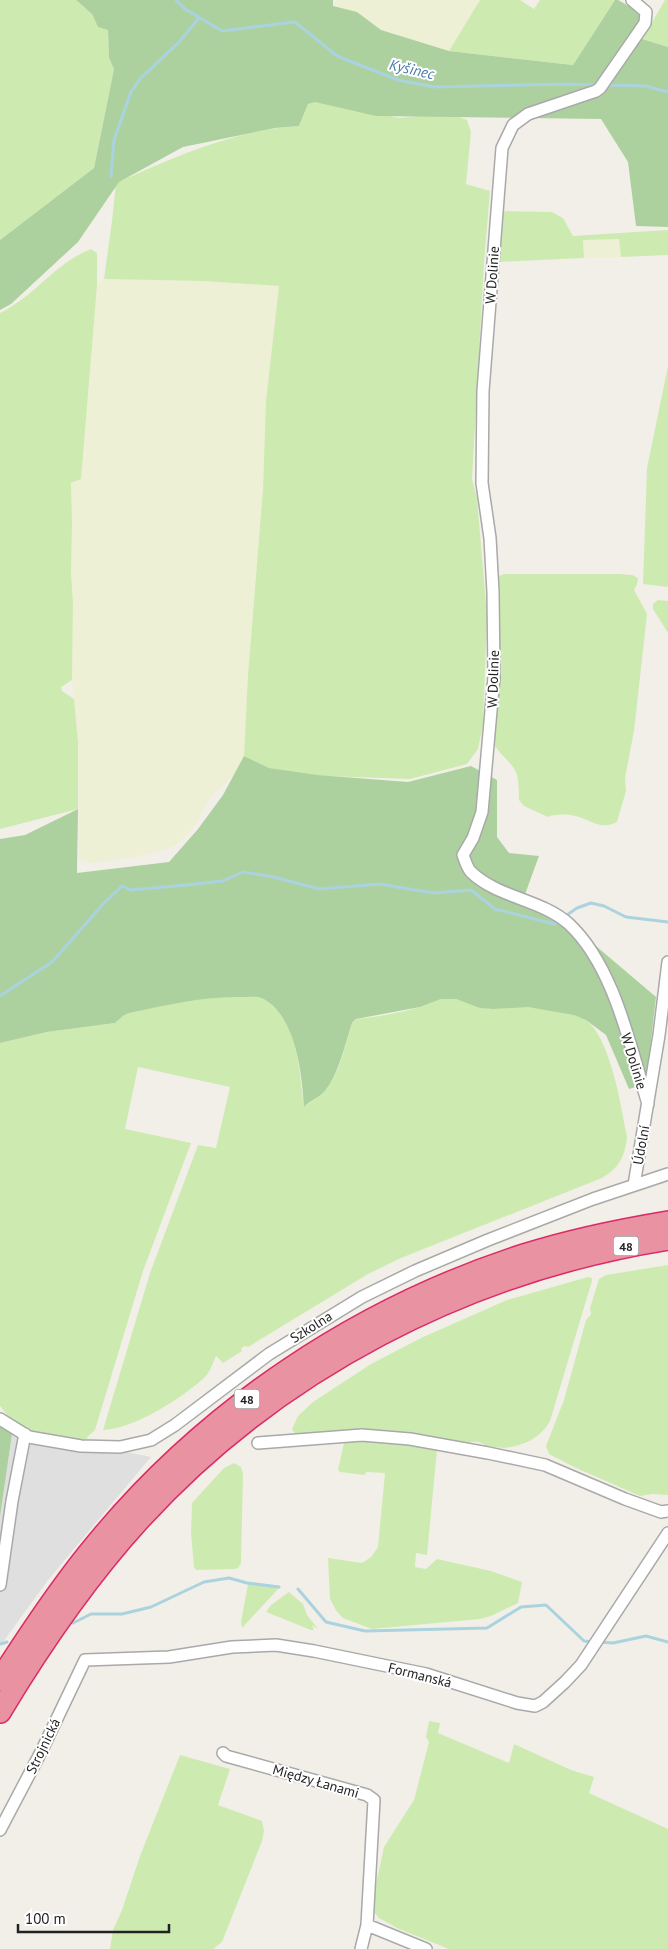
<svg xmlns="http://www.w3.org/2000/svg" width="668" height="1949" font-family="'PT Sans',sans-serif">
<rect width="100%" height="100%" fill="#f2efe9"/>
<path fill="#e0dfdf" d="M 34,1433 L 151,1457 L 48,1580 L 0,1646 L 0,1517 L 12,1434 Z"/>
<path fill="#eef0d5" d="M 337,0 L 478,0 L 476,7 L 449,51 L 405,40 L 381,30 L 357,12 L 332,6 Z
M 620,239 L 621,257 L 584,258 L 583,240 Z
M 104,279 L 204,281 L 279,285 L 266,401 L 263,489 L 248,675 L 244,756 L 246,757 L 233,776 L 210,798 L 193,829 L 175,846 L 138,857 L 91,863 L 79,859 L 78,742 L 72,680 L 73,602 L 71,574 L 72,522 L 71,483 L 81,479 L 97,285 Z"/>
<path fill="#cdebb0" d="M 0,0 L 76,0 L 92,14 L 98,27 L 108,29 L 109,58 L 114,69 L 94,168 L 0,240 Z
M 480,0 L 520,0 L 534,9 L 540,0 L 615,0 L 573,65 L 449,51 Z
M 665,0 L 668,0 L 668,47 L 642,39 Z
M 315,101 L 399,118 L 448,113 L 467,120 L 471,132 L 466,184 L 490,191 L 484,263 L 472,479 L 477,498 L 487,615 L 483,725 L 478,749 L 467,764 L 410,779 L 297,775 L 269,768 L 244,756 L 248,675 L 263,489 L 266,401 L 279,286 L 204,281 L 104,279 L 112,221 L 116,183 C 174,157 234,130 299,126 L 308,104 Z
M 500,211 L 552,212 L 563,218 L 573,236 L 668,230 L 668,255 L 621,257 L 619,239 L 583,240 L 584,258 L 497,262 Z
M 91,249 L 97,253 L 97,285 L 81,479 L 71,483 L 72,522 L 71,574 L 73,602 L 72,680 L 61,687 L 62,691 L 74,699 L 78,742 L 78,809 L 0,829 L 0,313 C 34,297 55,263 91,249 Z
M 668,366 L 668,587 L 643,584 L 647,468 Z
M 504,574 L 620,574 L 632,575 L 638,578 L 637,584 L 634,590 L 647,614 L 634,731 L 625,778 L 626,791 L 617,822 C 600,831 590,819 575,816 C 567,814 556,814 548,817 L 524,806 L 519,800 C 519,763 514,771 494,745 L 499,625 L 498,579 L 499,576 Z
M 658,600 L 668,601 L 668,633 L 653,609 L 653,604 Z
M 225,996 C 236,997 253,994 263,999 C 299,1018 299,1073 304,1107 C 310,1101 318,1099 323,1093 C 340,1075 345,1045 352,1023 L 357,1019 C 377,1017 400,1013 420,1007 C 427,1005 434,1001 441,999 C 459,995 476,1009 493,1009 C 498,1009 503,1007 508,1007 C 527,1006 571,1009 586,1020 C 611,1039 621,1107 627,1137 C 625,1157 619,1168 602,1178 L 401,1258 L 368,1274 L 248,1347 L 244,1346 L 241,1349 L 242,1351 L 223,1363 L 216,1356 C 213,1363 210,1372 205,1377 C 184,1397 132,1430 103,1430 L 150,1273 L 198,1145 L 216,1148 L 230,1087 L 138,1067 L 125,1129 L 191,1143 L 143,1271 L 95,1430 L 88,1436 L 85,1443 L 34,1433 L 12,1421 L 0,1406 L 0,1043 L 47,1032 L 115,1023 L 123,1016 L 129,1013 L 187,1000 Z
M 668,1265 L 668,1495 L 652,1494 L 640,1496 L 574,1467 L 549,1454 L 546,1446 L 564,1400 L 586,1320 L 591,1314 L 590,1308 L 599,1279 L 606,1275 Z
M 588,1277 L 592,1278 L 592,1281 L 550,1421 C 539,1442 511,1452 488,1446 C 484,1445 481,1442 477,1442 C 472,1441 465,1445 459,1444 C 434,1441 409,1432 384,1431 C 355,1430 326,1434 297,1436 L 292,1429 L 298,1416 L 313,1402 L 371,1364 L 421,1338 L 507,1300 Z
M 360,1439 L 395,1442 L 437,1450 L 427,1555 L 416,1553 L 415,1567 L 426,1569 L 437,1559 L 491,1571 L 522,1582 L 518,1603 L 491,1616 L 480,1619 L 372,1629 L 343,1618 L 337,1612 L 330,1599 L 328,1558 L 362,1563 L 371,1557 L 378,1547 L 385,1473 L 366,1472 L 365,1475 L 340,1472 L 338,1470 L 344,1443 L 346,1441 Z
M 234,1463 L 241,1467 L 243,1474 L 241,1563 L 238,1568 L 235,1569 L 196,1570 L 194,1567 L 191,1533 L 192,1503 L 224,1468 Z
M 248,1584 L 279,1588 L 242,1628 L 241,1622 Z
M 289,1592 L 303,1604 L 307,1615 L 318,1629 L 312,1625 L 314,1630 L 311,1630 L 266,1612 L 271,1605 Z
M 429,1721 L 440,1723 L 438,1733 L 509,1763 L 514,1744 L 571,1770 L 594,1777 L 589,1793 L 668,1829 L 668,1949 L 449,1949 L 399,1929 L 379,1918 L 374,1912 L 376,1884 L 384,1847 L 414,1800 L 429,1742 L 426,1737 Z
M 180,1755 L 230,1769 L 218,1805 L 262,1821 L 264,1831 L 262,1841 L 222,1942 L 213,1949 L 110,1949 L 113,1930 L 122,1910 L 140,1856 Z"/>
<path fill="#add19e" d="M 76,0 L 333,0 L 333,6 L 357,12 L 381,30 L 449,51 L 573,65 L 615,0 L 618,0 L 643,14 L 642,39 L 668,47 L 668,227 L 636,226 L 628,162 L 601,119 L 376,116 L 315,102 L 308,104 L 299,126 L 275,128 L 183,147 L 119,182 L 78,242 L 11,304 L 0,310 L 0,240 L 94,168 L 114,69 L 109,58 L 108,30 L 98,27 L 92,14 Z
M 244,756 L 269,768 L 317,775 L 408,782 L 471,766 L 497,780 L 497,837 L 509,853 L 539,856 L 524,897 L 583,935 L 656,997 L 646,1084 L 629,1089 L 606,1035 L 586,1020 L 574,1015 L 528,1007 L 493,1009 L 480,1008 L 456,999 L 441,999 L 420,1007 L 356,1019 L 352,1023 C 345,1044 338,1078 323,1093 C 317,1099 309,1101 304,1107 C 302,1075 296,1013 261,998 C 255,996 249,997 242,997 C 204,996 167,1005 129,1013 L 123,1016 L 115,1023 L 47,1032 L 0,1043 L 0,839 L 25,835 L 78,809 L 77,873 L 169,862 L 198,829 L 223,795 Z
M 0,1424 L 12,1434 L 0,1517 Z"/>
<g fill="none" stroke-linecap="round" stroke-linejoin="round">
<path stroke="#aad3df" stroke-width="3" d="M 176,0 L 185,9 L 222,31 L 295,22 L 337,56 L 398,80 L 434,87 L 570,84 L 597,85
M 606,85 L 646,86 L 668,92
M 111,176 L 114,140 L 131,92 L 140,79 L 179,42 L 199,18
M 564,917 L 577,908 L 591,903 L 604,906 L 626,917 L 668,922
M 0,996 L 52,962 L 104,903 L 122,886 L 131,890 L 186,885 L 223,881 L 243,872 L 274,877 L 319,889 L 380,884 L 433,893 L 471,890 L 495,909 L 554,924 L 559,921
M 298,1589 L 326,1622 L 365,1631 L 487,1628 L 521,1607 L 546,1605 L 584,1641 L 593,1642
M 73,1623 L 91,1614 L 122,1614 L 151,1607 L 204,1582 L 229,1578 L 247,1583 L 279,1587
M 599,1642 L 613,1643 L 646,1636 L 668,1642
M 0,1644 L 7,1642"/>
<defs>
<path id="street" d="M 632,0 L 646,12 L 645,23 L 600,88 L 596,91 L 528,114 L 513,125 L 502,148 L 483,391 L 482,483 L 490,538 L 493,592 L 494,677 L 482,812 L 473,838 L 463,855 C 465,860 467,868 471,872 C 498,898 541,899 569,924 C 614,966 630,1046 648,1104
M 634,1185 L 659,1035 L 668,962
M 0,1419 L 29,1437 L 81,1446 L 120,1447 L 151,1440 L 175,1425 L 269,1354 L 362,1297 L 415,1271 L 488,1240 L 593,1199 L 668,1174
M 258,1443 L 362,1435 L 410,1439 L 488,1453 L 545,1465 L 625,1499 L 661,1512 L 668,1511
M 0,1585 L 12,1501 L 25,1434
M 223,1753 L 226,1756 L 367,1795 L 374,1800 L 367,1925 L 361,1949
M 0,1830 L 41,1752 L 85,1660 L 169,1657 L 232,1647 L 276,1645 L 314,1651 L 426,1674 L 517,1703 L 535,1706 L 543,1702 L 565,1682 L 581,1665 L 668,1533
M 367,1925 L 426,1949"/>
<path id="highway" d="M 0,1680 C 30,1633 61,1586 97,1543 C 207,1409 359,1308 524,1255 C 571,1240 620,1230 668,1222
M 0,1712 C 41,1644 86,1578 140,1519 C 277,1369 467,1271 668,1239"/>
</defs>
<use href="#street" stroke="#a9a9a9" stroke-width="14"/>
<use href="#highway" stroke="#dc2a67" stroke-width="24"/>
<use href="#street" stroke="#fff" stroke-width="11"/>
<use href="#highway" stroke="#e892a2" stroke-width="21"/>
</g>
<g text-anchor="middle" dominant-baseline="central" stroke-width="4" stroke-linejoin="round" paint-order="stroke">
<g fill="#fff" stroke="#646464" stroke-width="1">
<rect x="613.5" y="1236.5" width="25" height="19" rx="4"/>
<rect x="234.5" y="1389.5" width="25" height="19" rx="4"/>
</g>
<g font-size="12" font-weight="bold" fill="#222">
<text x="626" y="1246">48</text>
<text x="247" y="1399">48</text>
</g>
<g font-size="14" fill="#222" stroke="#fff">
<text transform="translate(492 275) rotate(-86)">W Dolinie</text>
<text transform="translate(493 679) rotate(-88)">W Dolinie</text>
<text transform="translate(634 1061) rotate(73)">W Dolinie</text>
<text transform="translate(641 1145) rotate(-80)">Údolní</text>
<text transform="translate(311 1327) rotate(-32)">Szkolna</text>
<text transform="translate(420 1675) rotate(14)">Formanská</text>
<text transform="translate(43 1746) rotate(-64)">Strojnická</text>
<text transform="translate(316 1781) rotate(16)">Między Łanami</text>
</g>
<g font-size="15" font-style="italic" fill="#4a7aab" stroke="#fff">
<text transform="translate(412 69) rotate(13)">Kyšinec</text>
</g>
</g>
<path d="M18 1924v8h151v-8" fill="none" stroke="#222222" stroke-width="2.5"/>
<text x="25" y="1924" font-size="15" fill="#222222" stroke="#ffffff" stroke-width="4" paint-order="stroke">100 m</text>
</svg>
